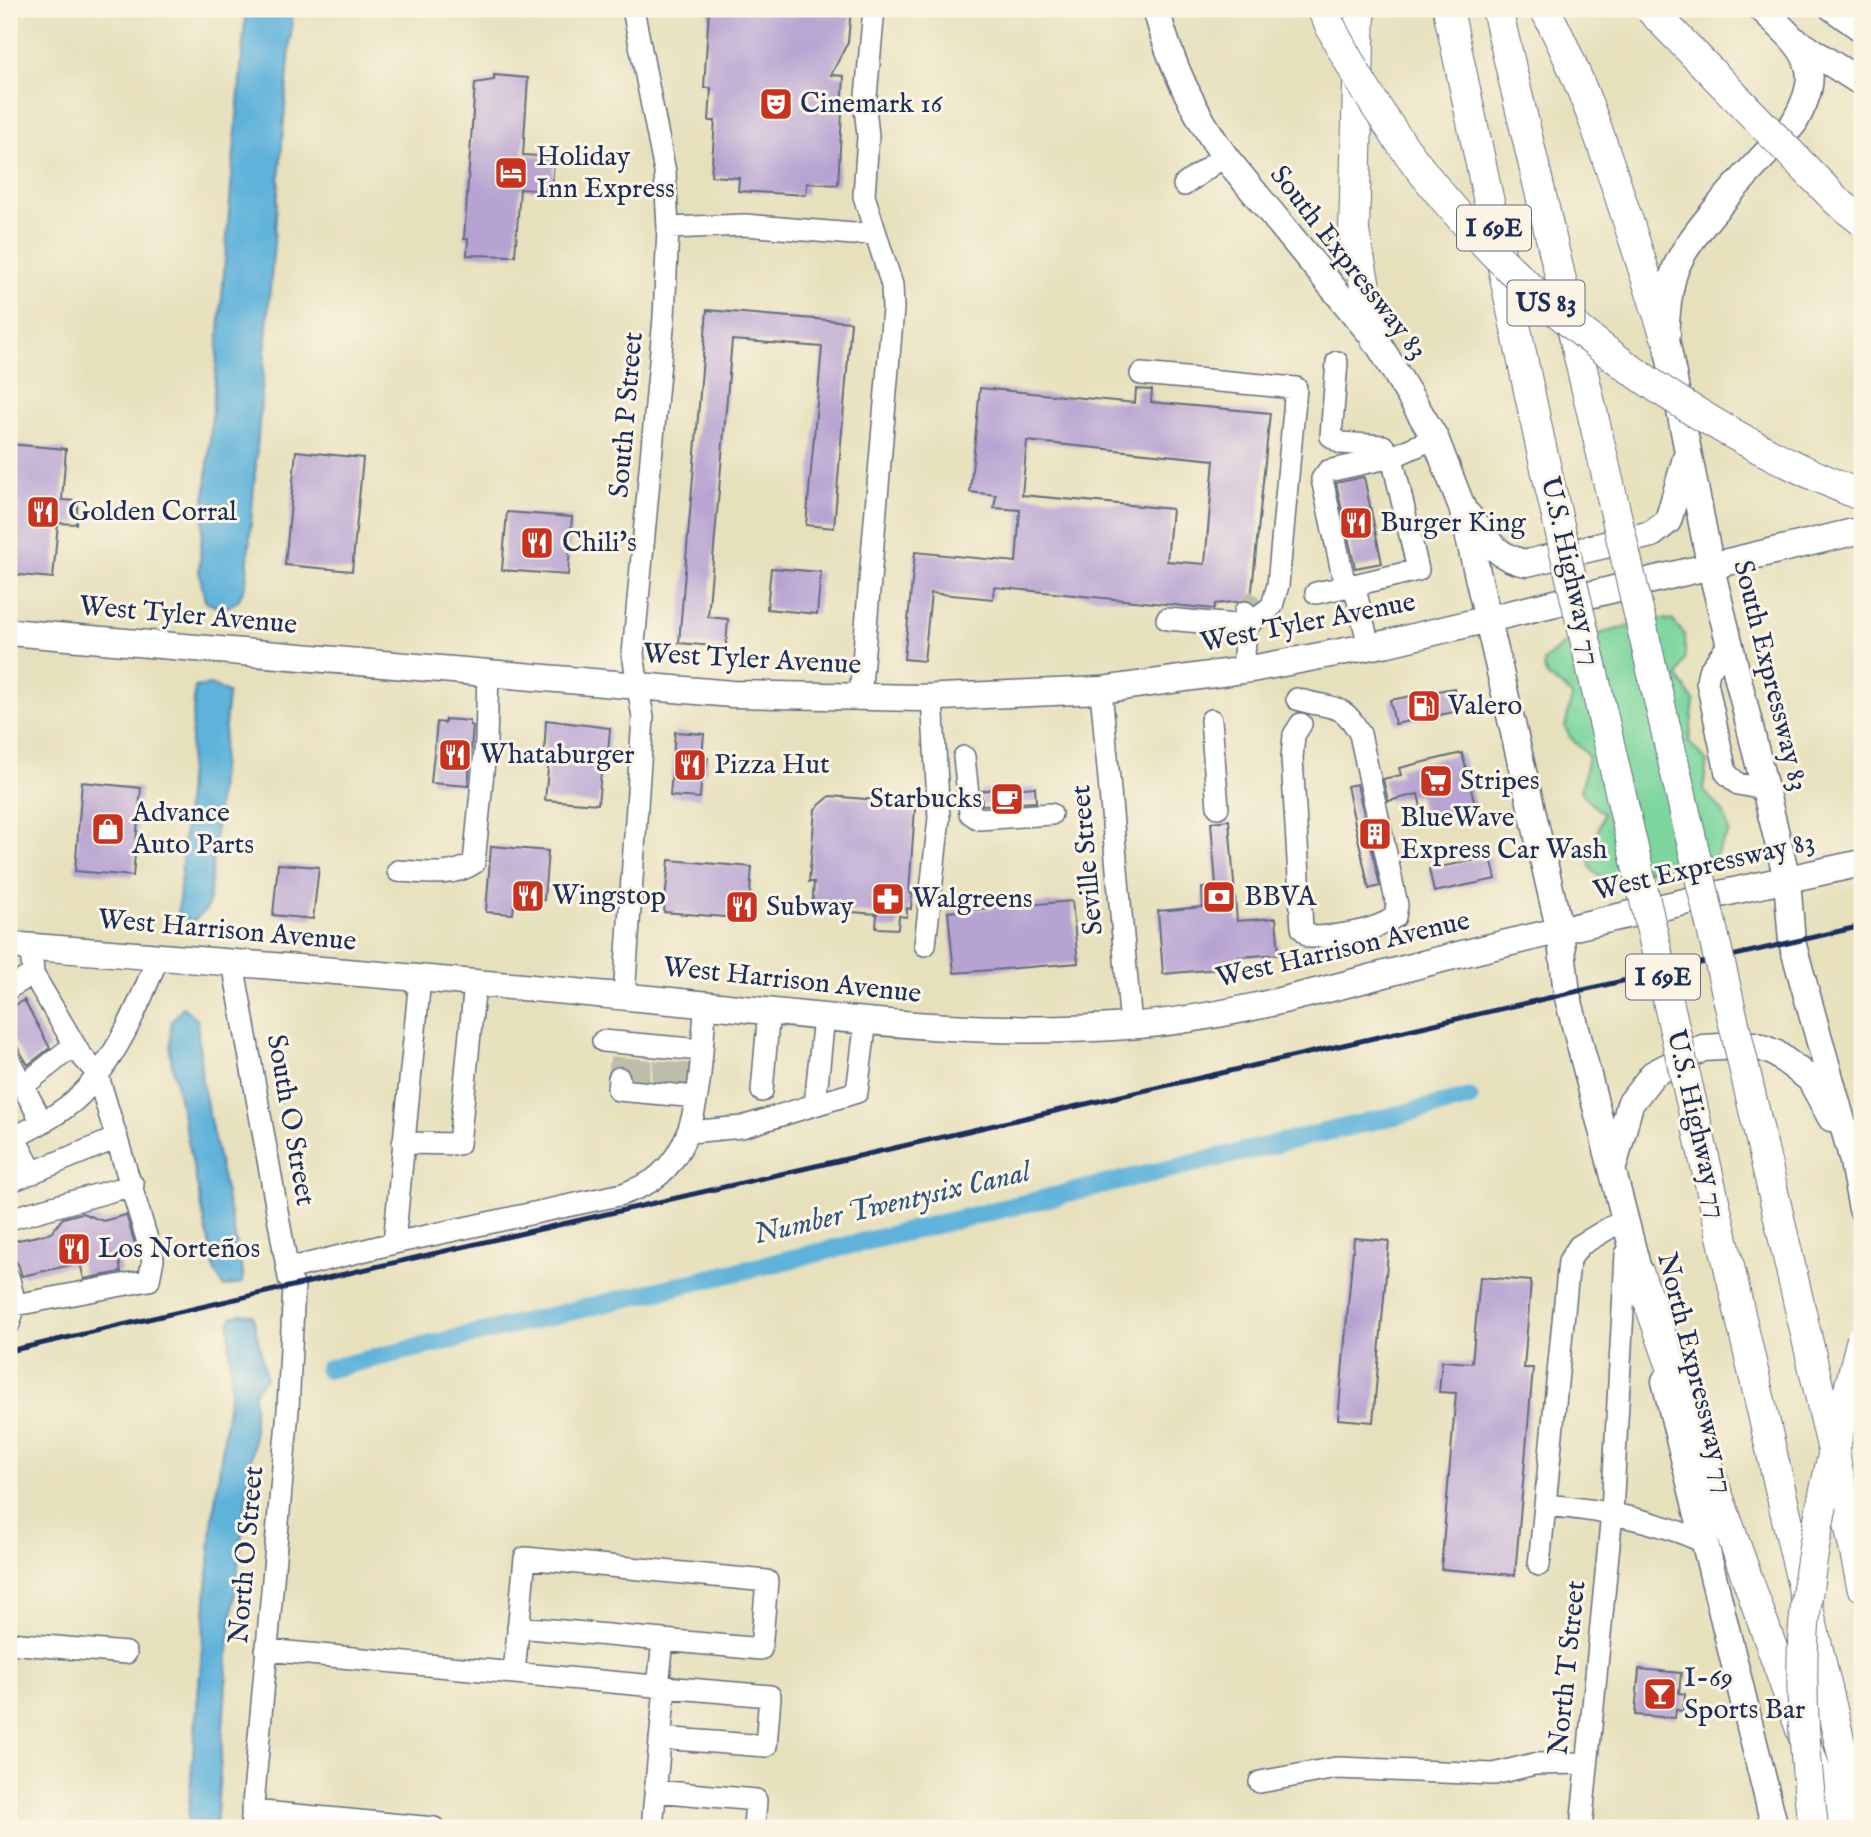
<svg xmlns="http://www.w3.org/2000/svg" width="1871" height="1837" font-family="'IM FELL English',serif">
<rect width="100%" height="100%" fill="#fcf5e5"/>
<filter id="ink" filterUnits="userSpaceOnUse"><feTurbulence type="fractalNoise" baseFrequency=".0143" numOctaves="2"/><feDisplacementMap in="SourceGraphic" scale="14" xChannelSelector="R" yChannelSelector="G"/><feConvolveMatrix kernelMatrix="1 2 1 2 8 2 1 2 1" color-interpolation-filters="sRGB"/></filter>
<filter id="wash" filterUnits="userSpaceOnUse"><feTurbulence type="fractalNoise" baseFrequency=".00686" numOctaves="4" result="noise"/><feDisplacementMap in="SourceGraphic" scale="28" xChannelSelector="R" yChannelSelector="G"/><feGaussianBlur stdDeviation="1.57" result="paint"/><feColorMatrix in="noise" values="0 0 0 0 0 0 0 0 0 0 0 0 0 0 0 0 0 1.4 0 .05"/><feComposite in="paint" operator="in"/></filter>
<g filter="url(#wash)">
<rect width="100%" height="100%" fill="#e7e0bc"/>
<path fill="#7cd69d" stroke="#4c827e" stroke-width="2" d="M 1658,619 L 1672,620 L 1685,635 L 1685,658 L 1678,677 L 1694,701 L 1689,742 L 1707,762 L 1703,790 L 1724,813 L 1729,832 L 1714,858 L 1607,878 C 1570,869 1601,835 1603,813 L 1588,801 L 1581,791 L 1588,756 L 1570,737 L 1565,727 L 1572,696 C 1561,681 1542,683 1544,661 L 1566,642 Z"/>
<path fill="#5eb2da" stroke="#3c709c" stroke-width="2" d="M 246,9 L 293,9 L 246,584 L 238,601 L 222,610 L 205,601 L 199,571 Z
M 212,685 L 228,693 L 209,901 L 206,910 L 192,922 L 178,915 L 195,687 Z
M 183,1007 L 197,1019 L 202,1082 L 243,1274 L 242,1283 L 224,1287 L 215,1272 L 170,1054 L 171,1022 Z
M 241,1314 L 253,1315 L 266,1378 L 254,1392 L 254,1435 L 229,1643 L 216,1828 L 187,1828 L 213,1516 L 231,1386 L 229,1324 L 233,1316 Z"/>
<g fill="none" stroke-linecap="round" stroke-linejoin="round">
<path stroke="#5eb2da" stroke-width="19" d="M 328,1369 L 1469,1098"/>
</g>
<g id="blocks">
<path fill="#b7a3d2" fill-rule="evenodd" d="M 709,9 L 851,9 L 848,42 L 831,75 L 844,76 L 838,185 L 807,183 L 806,195 L 738,191 L 739,178 L 711,176 L 715,121 L 709,121 L 711,88 L 704,88 Z
M 494,75 L 528,78 L 523,155 L 554,157 L 552,191 L 520,189 L 515,256 L 467,255 L 468,239 L 464,239 L 475,83 L 494,80 Z
M 707,310 L 851,322 L 834,528 L 806,525 L 822,347 L 732,340 L 708,617 L 728,619 L 726,647 L 679,643 Z
M 980,388 L 1135,403 L 1136,389 L 1152,390 L 1151,402 L 1270,413 L 1251,600 L 1215,604 L 1214,609 L 994,587 L 993,599 L 931,593 L 924,661 L 904,659 L 915,552 L 1016,562 L 1020,510 L 994,508 L 996,495 L 970,492 ZM 1027,441 L 1214,460 L 1205,564 L 1167,561 L 1172,509 L 1022,495 Z
M 9,444 L 66,449 L 62,500 L 78,501 L 76,524 L 58,523 L 53,578 L 9,574 Z
M 296,451 L 363,458 L 352,571 L 285,565 Z
M 1364,477 L 1382,563 L 1355,568 L 1336,483 Z
M 507,512 L 572,517 L 568,575 L 502,570 Z
M 771,568 L 821,572 L 817,614 L 767,609 Z
M 1454,688 L 1459,711 L 1395,724 L 1390,700 Z
M 445,719 L 470,721 L 470,725 L 473,726 L 468,786 L 431,783 L 437,722 L 445,723 Z
M 546,720 L 610,728 L 608,754 L 603,753 L 598,804 L 545,800 L 549,758 L 544,757 Z
M 675,732 L 704,734 L 702,757 L 708,758 L 706,772 L 702,772 L 700,798 L 670,796 Z
M 1462,753 L 1476,809 L 1424,821 L 1418,794 L 1388,801 L 1383,779 L 1401,775 L 1399,768 Z
M 82,782 L 141,788 L 133,876 L 75,871 Z
M 1357,784 L 1380,886 L 1369,889 L 1347,786 Z
M 1010,786 L 1011,789 L 1035,787 L 1036,802 L 982,805 L 981,791 Z
M 830,796 L 889,801 L 889,806 L 915,808 L 909,893 L 912,894 L 911,909 L 907,908 L 907,917 L 899,916 L 898,929 L 876,928 L 877,914 L 812,909 L 814,882 L 809,882 L 815,809 Z
M 1229,820 L 1237,921 L 1276,918 L 1279,954 L 1239,957 L 1240,967 L 1163,974 L 1158,911 L 1203,907 L 1202,888 L 1216,886 L 1211,822 Z
M 491,846 L 548,851 L 544,900 L 537,900 L 537,906 L 514,904 L 513,914 L 486,912 Z
M 1491,857 L 1496,879 L 1434,892 L 1429,869 Z
M 669,860 L 752,867 L 748,919 L 664,912 Z
M 278,864 L 319,867 L 313,919 L 273,915 Z
M 1072,901 L 1078,963 L 954,973 L 948,912 Z
M 24,1000 L 50,1048 L 28,1065 L 9,1033 L 9,1009 Z
M 82,1213 L 103,1221 L 126,1215 L 137,1250 L 118,1254 L 121,1272 L 84,1279 L 80,1263 L 22,1276 L 18,1264 L 13,1259 L 10,1247 L 14,1241 L 51,1233 L 63,1218 Z
M 1354,1238 L 1389,1241 L 1373,1422 L 1338,1419 Z
M 1480,1277 L 1531,1281 L 1524,1368 L 1533,1368 L 1515,1575 L 1441,1569 L 1456,1393 L 1439,1392 L 1442,1361 L 1472,1363 Z
M 1639,1669 L 1681,1673 L 1679,1693 L 1685,1694 L 1683,1711 L 1676,1710 L 1675,1718 L 1635,1715 Z"/>
</g>
</g>
<g filter="url(#ink)">
<use href="#blocks" fill-opacity="0" stroke="#626d7f" stroke-width="2"/>
<g fill="none" stroke-linecap="round" stroke-linejoin="round">
<path stroke="#bebda9" stroke-width="21" stroke-dasharray="21 10" stroke-linecap="butt" d="M 1245,610 L 1258,598
M 619,1078 L 621,1053
M 639,1080 L 642,1054
M 662,1082 L 664,1056
M 682,1084 L 684,1058"/>
<defs>
<path id="minor" d="M 1830,9 L 1862,32
M 1184,185 L 1224,156
M 668,228 L 745,225 L 853,234 L 875,232
M 1337,362 L 1331,436 L 1341,443 L 1383,446 L 1392,457 L 1328,471 L 1322,479 L 1344,581 L 1354,585
M 1141,374 L 1296,388 L 1278,585 L 1272,606 L 1246,626 L 1243,670
M 1316,593 L 1354,585
M 1167,619 L 1246,626 L 1245,612
M 1729,644 L 1709,671 L 1707,682 L 1726,773 L 1738,784 L 1764,789
M 1369,646 L 1354,585 L 1418,570 L 1392,457 L 1435,438
M 1101,690 L 1131,1026
M 860,697 L 893,309 L 892,285 L 864,196 L 868,136 L 865,107 L 874,9
M 1297,699 C 1331,710 1342,700 1360,734 L 1397,905 L 1395,917 C 1374,932 1335,937 1310,937 L 1302,928 L 1292,758 L 1294,735 L 1301,724
M 1211,720 L 1218,807
M 964,757 L 970,813 L 979,819 L 1051,814
M 398,871 C 424,872 452,878 474,863 L 486,741 L 488,673
M 925,945 L 939,818 L 932,697
M 233,963 L 289,1278 L 294,1286 L 288,1410 L 251,1828
M 9,988 L 33,974
M 624,996 L 643,718 L 633,654 L 664,318 L 668,228 L 665,172 L 633,9
M 603,1041 L 701,1050
M 9,1060 L 42,1122
M 619,1078 L 618,1090 L 697,1097
M 23,1086 L 74,1045
M 762,1091 L 769,1010
M 815,1105 L 824,1016
M 690,1132 L 742,1127 L 857,1092 L 866,1020
M 14,1137 L 33,1173
M 9,1140 C 31,1129 55,1117 74,1101 C 114,1066 139,1005 158,957
M 403,1143 L 459,1144 L 475,983
M 9,1182 L 117,1138
M 9,1219 L 133,1185
M 1624,1219 L 1579,1246 L 1569,1261 L 1545,1505 C 1600,1510 1653,1519 1704,1542
M 394,1243 L 623,1194 C 633,1190 644,1186 653,1180 C 705,1143 699,1061 706,1004
M 288,1269 L 394,1243 L 420,979
M 9,1279 L 15,1305 L 9,1324
M 15,1305 L 149,1280 L 153,1259 L 97,1073 L 80,1054 L 33,974 L 31,947
M 1539,1565 L 1545,1505
M 518,1627 L 663,1640
M 9,1643 L 126,1653
M 266,1650 L 665,1687 L 652,1828
M 514,1673 L 525,1558 L 767,1581 L 761,1649 L 663,1640 L 658,1687
M 660,1738 L 766,1746 L 770,1696 L 665,1687
M 1260,1782 L 1336,1768 L 1494,1774 L 1534,1764 L 1586,1763
M 655,1791 L 756,1800 L 754,1828
M 252,1811 L 434,1828
M 1581,1828 L 1612,1513 L 1626,1254"/>
<path id="major" d="M 1156,9 C 1170,62 1194,114 1226,158 L 1376,340 L 1435,438 L 1462,507 L 1560,932 L 1567,994 L 1644,1293
M 1762,9 C 1804,49 1827,65 1794,123 C 1764,158 1689,230 1675,270 C 1668,290 1667,312 1665,334 L 1710,564 L 1787,879 L 1792,942 L 1852,1157 L 1862,1209
M 1796,41 L 1862,83
M 1468,515 C 1485,538 1497,559 1527,563 L 1652,534 L 1668,521 L 1686,458
M 9,632 L 732,694 L 918,698 L 1101,690 L 1251,669 L 1388,643 L 1862,530
M 9,945 C 215,961 422,977 629,997 C 794,1012 960,1039 1127,1026 C 1239,1018 1349,982 1458,955 C 1592,922 1727,892 1862,863
M 1614,1164 L 1630,1104 L 1653,1074 L 1703,1048 L 1755,1045 L 1775,1053 L 1810,1079 L 1831,1118
M 1665,1381 L 1775,1828"/>
<path id="highway" d="M 1360,9 L 1354,232 L 1376,340
M 1448,9 L 1541,447
M 1497,9 L 1598,437
M 1545,9 C 1599,112 1627,225 1665,334
M 1639,1274 L 1836,1828
M 1843,1494 L 1862,1586
M 1784,1506 L 1860,1828"/>
</defs>
<use href="#minor" stroke="#626d7f" stroke-width="24"/>
<use href="#major" stroke="#626d7f" stroke-width="29"/>
<use href="#highway" stroke="#626d7f" stroke-width="32"/>
<use href="#minor" stroke="#fff" stroke-width="21"/>
<use href="#major" stroke="#fff" stroke-width="26"/>
<use href="#highway" stroke="#fff" stroke-width="30"/>
<path stroke="#1b2f5e" stroke-width="5" d="M 9,1351 L 1862,926"/>
<defs>
<path id="highway-bridge" d="M 1322,9 C 1429,236 1633,402 1862,496
M 1650,9 L 1838,202 L 1862,221
M 1598,437 L 1843,1494
M 1541,447 L 1784,1506
M 1813,1828 C 1806,1762 1799,1693 1804,1626 C 1812,1528 1838,1433 1862,1339"/>
</defs>
<use href="#highway-bridge" stroke="#626d7f" stroke-width="32" stroke-linecap="butt"/>
<use href="#highway-bridge" stroke="#fff" stroke-width="30"/>
</g>
</g>
<defs>
<symbol id="theatre-square" viewBox="-11 -11 22 22"><rect x="-9" y="-9" width="18" height="18" rx="4" fill="#c8321e" stroke="#fcf5e5"/><path d="M-5-5.5Q0-4 5-5.5V0Q5 5 0 6Q-5 5-5 0ZM-3.3-2.5H-1v1.5H-3.3ZM1-2.5H3.3v1.5H1ZM-2.8 1Q0 5.5 2.8 1Z" fill="#fff"/></symbol>
<symbol id="hotel-square" viewBox="-11 -11 22 22"><rect x="-9" y="-9" width="18" height="18" rx="4" fill="#c8321e" stroke="#fcf5e5"/><path d="M-6-4.5h1.5V1H6V5H4.5V3h-9V5H-6ZM-4 0a1.8 1.8 0 1 1 3.6 0ZM.5 0V-2.5h3Q6-2.5 6 0Z" fill="#fff"/></symbol>
<symbol id="restaurant-square" viewBox="-11 -11 22 22"><rect x="-9" y="-9" width="18" height="18" rx="4" fill="#c8321e" stroke="#fcf5e5"/><path d="M-5-6h1v4h1v-4h1v4h1v-4h1v5L-1.5 .5V6h-2V.5L-5-1ZM5-6V6H3V1.5H1.5Q1.5-4 5-6Z" fill="#fff"/></symbol>
<symbol id="fuel-square" viewBox="-11 -11 22 22"><rect x="-9" y="-9" width="18" height="18" rx="4" fill="#c8321e" stroke="#fcf5e5"/><path d="M-5.5-6h7V0h2V4h1.3V-2.5L3-4.5l.8-.8L6-3V5H2.5V1h-1V6h-7ZM-4.2-4.7v3.2H.2V-4.7Z" fill="#fff"/></symbol>
<symbol id="supermarket-square" viewBox="-11 -11 22 22"><rect x="-9" y="-9" width="18" height="18" rx="4" fill="#c8321e" stroke="#fcf5e5"/><path d="M-6-5.5h2.5l.6 2H6L4.5 2H-2.5L-4.4-4H-6ZM-1.5 3.2a1.3 1.3 0 1 0 .1 0ZM3 3.2a1.3 1.3 0 1 0 .1 0Z" fill="#fff"/></symbol>
<symbol id="cafe-square" viewBox="-11 -11 22 22"><rect x="-9" y="-9" width="18" height="18" rx="4" fill="#c8321e" stroke="#fcf5e5"/><path d="M-5.5-4.5H6V0H3Q3 3.5 0 3.5H-2.5Q-5.5 3.5-5.5 0ZM3-3.2v2h1.7v-2ZM-6 4.5H4V6H-6Z" fill="#fff"/></symbol>
<symbol id="shop-square" viewBox="-11 -11 22 22"><rect x="-9" y="-9" width="18" height="18" rx="4" fill="#c8321e" stroke="#fcf5e5"/><path d="M-5-2.5h2.3a2.7 3.5 0 0 1 5.4 0H5L5.5 6h-11ZM-1.5-2.5h3a1.5 2.3 0 0 0-3 0Z" fill="#fff"/></symbol>
<symbol id="building-square" viewBox="-11 -11 22 22"><rect x="-9" y="-9" width="18" height="18" rx="4" fill="#c8321e" stroke="#fcf5e5"/><path d="M-4-6H4V6H1V3H-1V6H-4ZM-2.5-4.3h1.7v1.8h-1.7ZM.8-4.3h1.7v1.8H.8ZM-2.5-1h1.7V.8h-1.7ZM.8-1h1.7V.8H.8Z" fill="#fff"/></symbol>
<symbol id="bank-square" viewBox="-11 -11 22 22"><rect x="-9" y="-9" width="18" height="18" rx="4" fill="#c8321e" stroke="#fcf5e5"/><path d="M-6-4H6V4H-6ZM0-2.3a2.3 2.3 0 1 0 0 4.6a2.3 2.3 0 1 0 0-4.6Z" fill="#fff"/></symbol>
<symbol id="pharmacy-square" viewBox="-11 -11 22 22"><rect x="-9" y="-9" width="18" height="18" rx="4" fill="#c8321e" stroke="#fcf5e5"/><path d="M-2-6h4v4h4v4h-4v4h-4v-4h-4v-4h4Z" fill="#fff"/></symbol>
<symbol id="bar-square" viewBox="-11 -11 22 22"><rect x="-9" y="-9" width="18" height="18" rx="4" fill="#c8321e" stroke="#fcf5e5"/><path d="M-6-5H6L.8 .8V4.5H3.5V6h-7V4.5H-.8V.8Z" fill="#fff"/></symbol>
</defs>
<g fill-rule="evenodd">
<use href="#theatre-square" x="757" y="85" width="38" height="38"/>
<use href="#hotel-square" x="492" y="154" width="38" height="38"/>
<use href="#restaurant-square" x="24" y="493" width="38" height="38"/>
<use href="#restaurant-square" x="1337" y="504" width="38" height="38"/>
<use href="#restaurant-square" x="518" y="524" width="38" height="38"/>
<use href="#fuel-square" x="1405" y="687" width="38" height="38"/>
<use href="#restaurant-square" x="436" y="736" width="38" height="38"/>
<use href="#restaurant-square" x="671" y="746" width="38" height="38"/>
<use href="#supermarket-square" x="1417" y="762" width="38" height="38"/>
<use href="#cafe-square" x="988" y="780" width="38" height="38"/>
<use href="#shop-square" x="89" y="810" width="38" height="38"/>
<use href="#building-square" x="1356" y="815" width="38" height="38"/>
<use href="#restaurant-square" x="509" y="877" width="38" height="38"/>
<use href="#bank-square" x="1200" y="878" width="38" height="38"/>
<use href="#pharmacy-square" x="869" y="880" width="38" height="38"/>
<use href="#restaurant-square" x="723" y="888" width="38" height="38"/>
<use href="#restaurant-square" x="55" y="1230" width="38" height="38"/>
<use href="#bar-square" x="1641" y="1675" width="38" height="38"/>
</g>
<g text-anchor="middle" dominant-baseline="central" stroke-width="6" stroke-linejoin="round" paint-order="stroke">
<g fill="#fcf5e5" stroke="#5e6a86" stroke-width="2">
<rect x="1457" y="205.5" width="74" height="45" rx="5"/>
<rect x="1507.5" y="280.5" width="77" height="45" rx="5"/>
<rect x="1626" y="954.5" width="74" height="45" rx="5"/>
</g>
<g font-size="26" font-weight="bold" fill="#1b2f5e">
<text x="1494" y="228">I 69E</text>
<text x="1546" y="303">US 83</text>
<text x="1663" y="977">I 69E</text>
</g>
<g font-size="28" fill="#1b2f5e" stroke="#fcf5e5" text-anchor="start">
<text x="800" y="104">Cinemark 16</text>
<text x="536" y="157">Holiday<tspan x="536" dy="32">Inn Express</tspan></text>
<text x="68" y="512">Golden Corral</text>
<text x="1380" y="523">Burger King</text>
<text x="562" y="543">Chili's</text>
<text x="1448" y="706">Valero</text>
<text x="480" y="755">Whataburger</text>
<text x="714" y="765">Pizza Hut</text>
<text x="1460" y="781">Stripes</text>
<text x="982" y="799" text-anchor="end">Starbucks</text>
<text x="132" y="813">Advance<tspan x="132" dy="32">Auto Parts</tspan></text>
<text x="1400" y="818">BlueWave<tspan x="1400" dy="32">Express Car Wash</tspan></text>
<text x="552" y="896">Wingstop</text>
<text x="1244" y="897">BBVA</text>
<text x="912" y="899">Walgreens</text>
<text x="766" y="907">Subway</text>
<text x="98" y="1249">Los Norteños</text>
<text x="1684" y="1678">I-69<tspan x="1684" dy="32">Sports Bar</tspan></text>
</g>
<g font-size="28" fill="#1b2f5e" stroke="#fcf5e5">
<text transform="translate(1348 263) rotate(52)">South Expressway 83</text>
<text transform="translate(627 415) rotate(-85)">South P Street</text>
<text transform="translate(1570 571) rotate(77)">U.S. Highway 77</text>
<text transform="translate(188 616) rotate(5)">West Tyler Avenue</text>
<text transform="translate(1308 623) rotate(-11)">West Tyler Avenue</text>
<text transform="translate(752 660) rotate(3)">West Tyler Avenue</text>
<text transform="translate(1770 676) rotate(76)">South Expressway 83</text>
<text transform="translate(1088 860) rotate(-95)">Seville Street</text>
<text transform="translate(1704 867) rotate(-13)">West Expressway 83</text>
<text transform="translate(227 931) rotate(5)">West Harrison Avenue</text>
<text transform="translate(1343 950) rotate(-13)">West Harrison Avenue</text>
<text transform="translate(792 981) rotate(6)">West Harrison Avenue</text>
<text transform="translate(290 1120) rotate(80)">South O Street</text>
<text transform="translate(1696 1124) rotate(77)">U.S. Highway 77</text>
<text transform="translate(1695 1373) rotate(76)">North Expressway 77</text>
<text transform="translate(247 1555) rotate(-85)">North O Street</text>
<text transform="translate(1568 1668) rotate(-84)">North T Street</text>
</g>
<g font-size="30" font-style="italic" fill="#2f5683" stroke="#fcf5e5">
<text transform="translate(892 1204) rotate(-13)">Number Twentysix Canal</text>
</g>
</g>
<rect width="1871" height="1837" fill="none" stroke="#fcf5e5" stroke-width="35"/>
</svg>
